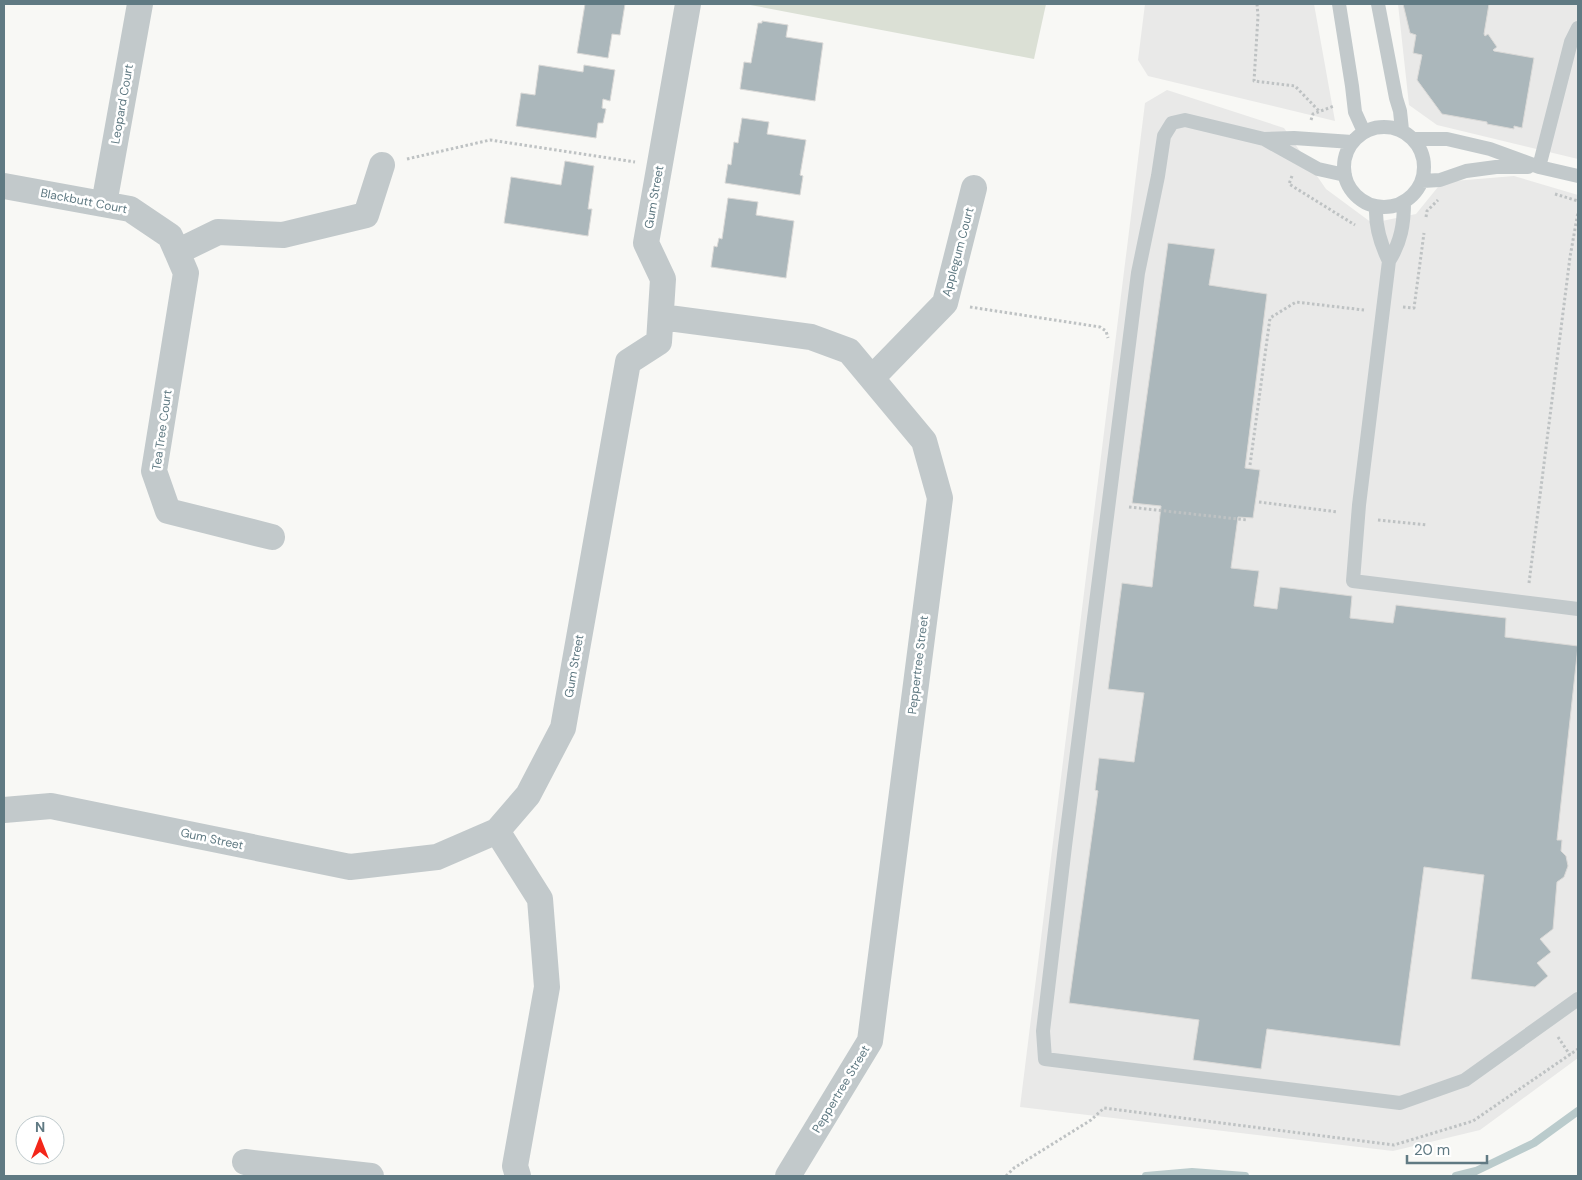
<svg xmlns="http://www.w3.org/2000/svg" width="1582" height="1180" font-family="'DM Sans',sans-serif">
<rect width="100%" height="100%" fill="#f8f8f5"/>
<path fill="#e9e9e8" d="M 1145,4 L 1314,4 L 1335,121 L 1148,76 L 1138,60 Z
M 1398,4 L 1578,4 L 1578,159 L 1437,125 L 1409,105 Z
M 1167,90 L 1284,128 L 1326,189 L 1372,223 L 1416,214 L 1442,182 L 1514,176 L 1578,195 L 1578,1058 L 1480,1130 L 1393,1151 L 1020,1107 L 1145,103 Z"/>
<path fill="#dbe0d5" d="M 745,4 L 1046,4 L 1034,59 Z"/>
<g fill="none" stroke-linecap="round" stroke-linejoin="round">
<path stroke="#bacbcc" stroke-width="8" d="M 1146,1176 L 1192,1172 L 1245,1176
M 1456,1176 L 1476,1171 L 1534,1143 L 1578,1111"/>
</g>
<path fill="#abb7bb" stroke="#dad9d7" d="M 585,4 L 625,4 L 620,35 L 612,34 L 608,58 L 577,53 Z
M 1403,4 L 1489,4 L 1484,34 L 1485,36 L 1488,34 L 1497,47 L 1493,50 L 1494,51 L 1534,58 L 1522,128 L 1514,126 L 1514,129 L 1487,124 L 1487,122 L 1442,114 L 1417,80 L 1422,55 L 1413,53 L 1416,35 L 1410,33 Z
M 762,21 L 788,25 L 786,37 L 823,43 L 815,101 L 740,89 L 744,62 L 751,63 L 758,23 L 762,23 Z
M 539,65 L 583,72 L 584,65 L 615,70 L 610,101 L 603,99 L 602,108 L 606,109 L 603,123 L 598,123 L 596,138 L 516,126 L 521,93 L 535,95 Z
M 742,118 L 769,122 L 767,134 L 806,140 L 800,175 L 803,176 L 800,195 L 725,183 L 728,164 L 731,165 L 734,142 L 738,143 Z
M 565,161 L 594,166 L 588,209 L 592,209 L 588,236 L 504,223 L 511,177 L 561,185 Z
M 728,198 L 758,202 L 756,215 L 794,221 L 786,278 L 711,267 L 714,246 L 717,247 L 719,238 L 722,239 Z
M 1168,243 L 1215,249 L 1209,285 L 1267,294 L 1245,468 L 1260,470 L 1253,518 L 1238,517 L 1231,568 L 1259,571 L 1254,606 L 1277,609 L 1280,587 L 1352,596 L 1350,618 L 1393,623 L 1396,605 L 1506,618 L 1505,637 L 1578,646 L 1557,840 L 1562,840 L 1561,851 L 1566,856 L 1568,866 L 1564,877 L 1557,882 L 1553,929 L 1540,939 L 1551,952 L 1537,963 L 1548,976 L 1535,987 L 1471,979 L 1484,875 L 1424,867 L 1400,1046 L 1267,1029 L 1261,1069 L 1193,1060 L 1199,1020 L 1069,1003 L 1098,791 L 1095,790 L 1099,758 L 1134,762 L 1144,693 L 1108,689 L 1122,583 L 1152,587 L 1161,506 L 1132,503 Z"/>
<g fill="none" stroke-linecap="round" stroke-linejoin="round">
<path stroke="#bec2c3" stroke-width="3" stroke-dasharray="2.5 2.5" stroke-linecap="butt" d="M 1257,4 L 1258,16 L 1254,81 L 1295,86 L 1319,111
M 1311,120 L 1313,114 L 1334,106
M 407,159 L 490,140 L 635,162
M 1292,176 L 1289,184 L 1355,225
M 1555,194 L 1578,201
M 1426,217 L 1427,211 L 1438,200
M 970,307 L 1100,327 L 1106,331 L 1108,338
M 1403,307 L 1414,308 L 1424,233
M 1250,465 L 1270,318 L 1296,302 L 1364,310
M 1259,502 L 1338,512
M 1129,507 L 1247,520
M 1378,520 L 1427,525
M 1529,583 L 1570,257 L 1578,212
M 1558,1037 L 1570,1055
M 1006,1176 L 1014,1168 L 1091,1120 L 1104,1108 L 1394,1145 L 1473,1121 L 1578,1049"/>
<path stroke="#c2c9cb" stroke-width="14" d="M 1339,4 L 1352,86 L 1355,112 L 1364,132
M 1378,4 L 1396,98 L 1400,111 L 1402,130
M1344 167a40 40 0 1 1 80 0a40 40 0 1 1-80 0Z
M 1264,139 L 1318,169 L 1345,175
M 1413,139 L 1447,139 L 1490,149 L 1539,167 L 1578,176
M 1352,142 L 1294,138 L 1264,139 L 1185,120 L 1172,123 L 1164,136 L 1158,176 L 1138,273 L 1065,846 L 1043,1031 L 1045,1059 L 1400,1103 L 1465,1080 L 1578,999
M 1539,167 L 1571,42 L 1578,28
M 1422,181 L 1440,180 L 1466,171 L 1496,167 L 1528,167
M 1404,202 C 1404,224 1401,242 1389,261 L 1359,505 L 1353,581 L 1578,609
M 1376,206 C 1375,226 1380,243 1389,261"/>
<path stroke="#c2c9cb" stroke-width="26" d="M 4,186 L 130,209 L 170,236 L 177,252 L 218,232 L 283,235 L 366,215 L 382,165
M 104,204 L 140,4
M 177,252 L 186,273 L 154,471 L 168,511 L 272,537
M 661,317 L 811,337 L 849,351 L 924,441 L 940,498 L 870,1041 L 788,1176
M 872,378 L 945,303 L 974,188
M 4,810 L 51,806 L 350,867 L 437,857 L 497,831 L 528,795 L 563,728 L 628,362 L 659,342 L 663,279 L 646,243 L 688,4
M 497,831 L 540,899 L 547,987 L 515,1166 L 518,1176
M 245,1162 L 371,1176"/>
</g>
<g text-anchor="middle" dominant-baseline="central" stroke-width="5" stroke-linejoin="round" paint-order="stroke">
<g font-size="12" fill="#607a83" stroke="#fff">
<text transform="translate(122 104) rotate(-80)">Leopard Court</text>
<text transform="translate(654 197) rotate(-80)">Gum Street</text>
<text transform="translate(84 201) rotate(11)">Blackbutt Court</text>
<text transform="translate(958 252) rotate(-75)">Applegum Court</text>
<text transform="translate(162 430) rotate(-82)">Tea Tree Court</text>
<text transform="translate(918 665) rotate(-83)">Peppertree Street</text>
<text transform="translate(574 666) rotate(-80)">Gum Street</text>
<text transform="translate(212 839) rotate(12)">Gum Street</text>
<text transform="translate(841 1089) rotate(-59)">Peppertree Street</text>
</g>
</g>
<rect width="1582" height="1180" fill="none" stroke="#607a83" stroke-width="10"/>
<g transform="translate(40 1140)"><circle r="24" fill="#ffffff" stroke="#bfcacd"/>
<path d="M0-4L9 19L0 12L-9 19Z" fill="#f3261a"/>
<text y="-8" font-size="14" font-weight="bold" text-anchor="middle" fill="#607a83">N</text>
</g>
<path d="M1407 1155v8h80v-8" fill="none" stroke="#607a83" stroke-width="2.5"/>
<text x="1414" y="1155" font-size="15" fill="#607a83" stroke="#ffffff" stroke-width="4" paint-order="stroke">20 m</text>
</svg>
